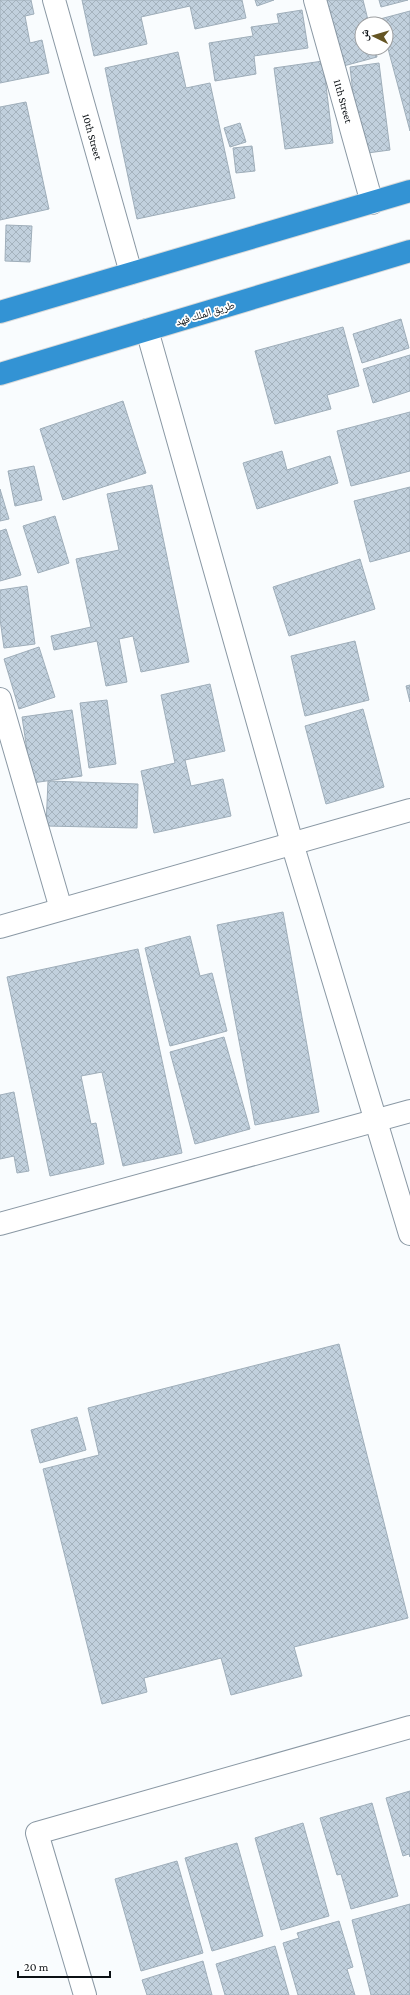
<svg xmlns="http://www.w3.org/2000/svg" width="410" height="1995" font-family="'Crimson Pro','Noto Naskh Arabic',serif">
<defs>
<pattern id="building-cross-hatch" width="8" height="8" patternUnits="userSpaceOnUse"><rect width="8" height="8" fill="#c1d0dd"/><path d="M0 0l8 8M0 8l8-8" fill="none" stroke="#a4b2bd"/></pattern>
</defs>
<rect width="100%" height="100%" fill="#f9fcfe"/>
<path fill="url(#building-cross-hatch)" stroke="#9faeba" d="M 0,0 L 31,0 L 34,14 L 25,16 L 30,43 L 42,40 L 49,73 L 0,83 Z
M 82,0 L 242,0 L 246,18 L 195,29 L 190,6 L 141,17 L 147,44 L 94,56 Z
M 255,0 L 274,0 L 257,6 Z
M 319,0 L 363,0 L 369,24 L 362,24 L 362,48 L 375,48 L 377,57 L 336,68 Z
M 379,0 L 408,0 L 381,7 Z
M 302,10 L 308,48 L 254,56 L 256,74 L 215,81 L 209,43 L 253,36 L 251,27 L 279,23 L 277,14 Z
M 410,11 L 410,131 L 386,41 L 386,24 L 381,24 L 380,19 Z
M 178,52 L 186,88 L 210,83 L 235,198 L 137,219 L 105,68 Z
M 323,61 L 333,143 L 285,149 L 274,68 Z
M 379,63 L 390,150 L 360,154 L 350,67 Z
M 26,102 L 49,209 L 0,220 L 0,107 Z
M 240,123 L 246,142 L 230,147 L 224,128 Z
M 252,146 L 255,171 L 236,173 L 233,148 Z
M 6,225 L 32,226 L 30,262 L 5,261 Z
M 401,319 L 409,348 L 362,363 L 353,334 Z
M 343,327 L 359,386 L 327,395 L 331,409 L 275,424 L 255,351 Z
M 410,355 L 410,391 L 373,403 L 363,369 Z
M 123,401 L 146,473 L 63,500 L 40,429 Z
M 410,412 L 410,471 L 351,486 L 337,431 Z
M 282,451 L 287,470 L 330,456 L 338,483 L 257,509 L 243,463 Z
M 34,466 L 42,500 L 15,506 L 8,471 Z
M 152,485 L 189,662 L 141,672 L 133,636 L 119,639 L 127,682 L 106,686 L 97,641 L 54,650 L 51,636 L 91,627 L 76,559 L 119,550 L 107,494 Z
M 410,487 L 410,551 L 370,562 L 354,501 Z
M 0,489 L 9,519 L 0,521 Z
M 55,516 L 69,563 L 38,573 L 23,526 Z
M 6,529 L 21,575 L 0,581 L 0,531 Z
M 360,559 L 375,609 L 289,636 L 273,587 Z
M 27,586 L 35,644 L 4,648 L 0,619 L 0,590 Z
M 355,641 L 369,700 L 305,716 L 291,656 Z
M 39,647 L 55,697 L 19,709 L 4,659 Z
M 210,684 L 225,751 L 185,760 L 191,786 L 223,779 L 231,816 L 154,833 L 141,771 L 175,763 L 161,695 Z
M 410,685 L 410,702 L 406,686 Z
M 107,700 L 116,764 L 89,768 L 80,703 Z
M 363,709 L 384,787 L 326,804 L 305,726 Z
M 72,710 L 82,776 L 32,783 L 22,717 Z
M 48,781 L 138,784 L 137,828 L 46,826 Z
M 283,912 L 319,1112 L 255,1125 L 217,925 Z
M 190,936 L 200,976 L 212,973 L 227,1031 L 170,1046 L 145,948 Z
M 138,949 L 182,1153 L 123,1166 L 102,1072 L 81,1076 L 91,1124 L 96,1123 L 104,1164 L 50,1176 L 7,977 Z
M 224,1037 L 250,1129 L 195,1144 L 170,1052 Z
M 14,1092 L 29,1171 L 17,1173 L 14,1156 L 0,1159 L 0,1095 Z
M 339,1344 L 408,1618 L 294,1647 L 302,1676 L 231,1695 L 221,1658 L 144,1678 L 147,1692 L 102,1704 L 43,1469 L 99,1455 L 88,1408 Z
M 77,1417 L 86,1450 L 40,1463 L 31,1430 Z
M 410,1791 L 410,1857 L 409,1854 L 403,1856 L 386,1798 Z
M 372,1803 L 398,1896 L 351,1909 L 341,1874 L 337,1875 L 320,1818 Z
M 303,1823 L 329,1916 L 281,1930 L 255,1838 Z
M 237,1843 L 263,1936 L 212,1951 L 185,1858 Z
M 177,1861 L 203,1953 L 141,1971 L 115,1879 Z
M 410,1904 L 410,1995 L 371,1995 L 352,1920 Z
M 339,1921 L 353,1967 L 347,1969 L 355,1995 L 298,1995 L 283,1943 L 299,1938 L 297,1933 Z
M 275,1946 L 289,1995 L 225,1995 L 216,1964 Z
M 203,1961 L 212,1995 L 147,1995 L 142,1980 Z"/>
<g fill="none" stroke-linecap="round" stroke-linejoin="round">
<defs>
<g id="minor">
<path id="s1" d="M 54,0 L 131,273"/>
<path id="s2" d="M 315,0 L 372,203"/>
<path d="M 147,330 L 292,843 L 410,1234"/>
<path d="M 0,699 L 61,909"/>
<path d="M 0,927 L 410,810"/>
<path d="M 0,1224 L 410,1111"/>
<path d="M 85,1995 L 37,1833 L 410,1727"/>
</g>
<path id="highway" d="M 0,312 L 410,191
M 0,374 L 410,251"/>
</defs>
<use href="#minor" stroke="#8a98a4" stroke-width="24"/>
<use href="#highway" stroke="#d8d9d9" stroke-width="24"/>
<use href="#minor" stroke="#fff" stroke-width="22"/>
<use href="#highway" stroke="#3393d4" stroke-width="22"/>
</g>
<g text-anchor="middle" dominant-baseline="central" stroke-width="3.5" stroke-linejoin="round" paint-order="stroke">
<g font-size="11" fill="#0b1014" stroke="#fff">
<text stroke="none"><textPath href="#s2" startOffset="105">11th Street</textPath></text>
<text stroke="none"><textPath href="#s1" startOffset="142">10th Street</textPath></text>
<text transform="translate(205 313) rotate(-17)">طريق الملك فهد</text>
</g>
</g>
<g transform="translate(374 36) rotate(275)"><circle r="19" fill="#ffffff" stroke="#9d9fa1"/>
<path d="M0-3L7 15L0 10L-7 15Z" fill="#655523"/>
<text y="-6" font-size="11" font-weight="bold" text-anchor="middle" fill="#0b1014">ش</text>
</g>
<path d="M18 1971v6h92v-6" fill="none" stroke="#0b1014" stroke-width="2"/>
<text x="24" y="1971" font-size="12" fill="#0b1014" stroke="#ffffff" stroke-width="3" paint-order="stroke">20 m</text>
</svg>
